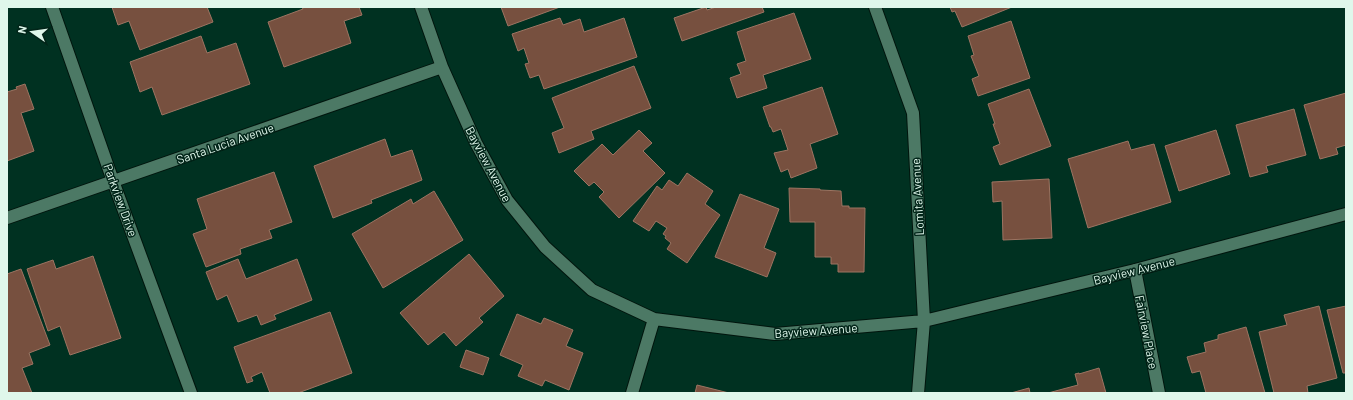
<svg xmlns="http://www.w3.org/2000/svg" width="1353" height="400" font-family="Barlow,sans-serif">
<rect width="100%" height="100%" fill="#003121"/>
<path fill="#77503f" stroke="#9d7462" d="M 112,7 L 207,7 L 213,22 L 140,50 L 129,21 L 118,25 Z
M 302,7 L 359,7 L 362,15 L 344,21 L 351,43 L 284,67 L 268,22 L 303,9 Z
M 501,7 L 560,7 L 508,26 Z
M 706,7 L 707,10 L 716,7 L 762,7 L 764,12 L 682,41 L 674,18 Z
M 950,7 L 1012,7 L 962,27 L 955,11 L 952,12 Z
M 794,13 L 811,59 L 763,75 L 767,88 L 737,98 L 730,78 L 741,74 L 737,64 L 746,61 L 737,32 Z
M 560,18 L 563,25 L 580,19 L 584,32 L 624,18 L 637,57 L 544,89 L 539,75 L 530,78 L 525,64 L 529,63 L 524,48 L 518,51 L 512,34 Z
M 1011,21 L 1030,78 L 978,96 L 972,79 L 979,76 L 971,56 L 974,55 L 968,36 Z
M 201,36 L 207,53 L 236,43 L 250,84 L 162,115 L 152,87 L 140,92 L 130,62 Z
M 634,66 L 651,108 L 591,131 L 594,139 L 559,153 L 552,133 L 564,128 L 552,98 Z
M 25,84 L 34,109 L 21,113 L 34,151 L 7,161 L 7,92 L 17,89 L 16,87 Z
M 822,87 L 838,134 L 810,144 L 817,168 L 791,178 L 788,169 L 781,172 L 774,153 L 788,150 L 781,129 L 773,132 L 771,127 L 770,127 L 763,107 Z
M 1029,89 L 1051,146 L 1000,165 L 993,147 L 1000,144 L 993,124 L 995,124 L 988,104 Z
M 1346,93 L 1346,145 L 1336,148 L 1338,154 L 1320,159 L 1304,105 Z
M 1294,109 L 1306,155 L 1266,166 L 1268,172 L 1250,177 L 1236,125 Z
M 639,130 L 652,143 L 643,151 L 665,173 L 619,218 L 599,197 L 604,192 L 594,182 L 589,186 L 574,171 L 602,144 L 613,155 Z
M 1216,130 L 1230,174 L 1179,191 L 1165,146 Z
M 385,139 L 391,157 L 412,150 L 422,180 L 371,200 L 372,203 L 333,218 L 314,166 Z
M 1128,141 L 1131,150 L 1154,144 L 1171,202 L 1088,228 L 1068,159 Z
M 274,172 L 292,222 L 269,230 L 272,238 L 240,249 L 241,254 L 206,267 L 193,234 L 207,229 L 197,199 Z
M 687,173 L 713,191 L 705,204 L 720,215 L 687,263 L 667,249 L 671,243 L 665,238 L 666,236 L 663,234 L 667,228 L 656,221 L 649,231 L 633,221 L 657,186 L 662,190 L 669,180 L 678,186 Z
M 1049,179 L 1052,238 L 1003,240 L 1002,201 L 993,202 L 992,182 Z
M 789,188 L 820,189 L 820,190 L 841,191 L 842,206 L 849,206 L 849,208 L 865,208 L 864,272 L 838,272 L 838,264 L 831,264 L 831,257 L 815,257 L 815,222 L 790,222 Z
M 434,191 L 463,240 L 383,288 L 352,234 L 411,199 L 413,204 Z
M 740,194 L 779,209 L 764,248 L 776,253 L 767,277 L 715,257 Z
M 469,254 L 504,296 L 479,318 L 483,322 L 456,346 L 444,332 L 428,345 L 400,313 Z
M 93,256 L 121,338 L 70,355 L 60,326 L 48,331 L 27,269 L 53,260 L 56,269 Z
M 238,259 L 246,279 L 297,259 L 312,300 L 274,315 L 276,319 L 261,325 L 257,315 L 238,322 L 227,295 L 217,300 L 206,272 Z
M 21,269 L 50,345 L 29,353 L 33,364 L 22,368 L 32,393 L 7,393 L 7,274 Z
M 1319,306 L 1337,378 L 1307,386 L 1308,393 L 1274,393 L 1259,332 L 1287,325 L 1284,315 Z
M 1346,306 L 1346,373 L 1343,373 L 1327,310 Z
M 330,312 L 352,373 L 298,393 L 270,393 L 262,372 L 251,377 L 253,381 L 247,383 L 234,347 Z
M 517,314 L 541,324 L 544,318 L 573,330 L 566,346 L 583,353 L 569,390 L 545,380 L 542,386 L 518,376 L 523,365 L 500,355 Z
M 1246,327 L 1265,393 L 1206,393 L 1200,371 L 1192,373 L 1187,357 L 1206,352 L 1204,343 L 1218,339 L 1218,335 Z
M 466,350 L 489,358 L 483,375 L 460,367 Z
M 1099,368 L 1106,393 L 1048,393 L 1078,385 L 1075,374 L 1079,373 L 1079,374 Z
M 697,385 L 729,393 L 695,393 Z
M 1029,388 L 1030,393 L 1011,393 Z"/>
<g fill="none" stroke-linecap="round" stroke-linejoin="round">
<defs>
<path id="street" d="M 52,7 L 113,181 L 191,393
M 421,7 L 442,67 L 476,143 L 507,200 L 545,247 L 592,290 L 654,319 L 775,334 L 924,321 L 1135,270 L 1346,214
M 875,7 L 913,113 L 924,321 L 918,393
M 7,218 L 442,67
M 1135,270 L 1159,393
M 632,393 L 654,319"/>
</defs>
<use href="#street" stroke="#01150d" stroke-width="14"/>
<use href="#street" stroke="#4c7965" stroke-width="12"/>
</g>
<g text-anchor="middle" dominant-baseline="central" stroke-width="3" stroke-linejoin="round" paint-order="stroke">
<g font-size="12" fill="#dff7eb" stroke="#022519">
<text transform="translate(225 143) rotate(-19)">Santa Lucia Avenue</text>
<text transform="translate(489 164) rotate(62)">Bayview Avenue</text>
<text transform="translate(917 197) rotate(-93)">Lomita Avenue</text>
<text transform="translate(121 200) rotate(70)">Parkview Drive</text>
<text transform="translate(1134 270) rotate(-14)">Bayview Avenue</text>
<text transform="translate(816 330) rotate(-4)">Bayview Avenue</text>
<text transform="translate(1147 332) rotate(79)">Fairview Place</text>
</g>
</g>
<rect width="1353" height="400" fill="none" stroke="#dff7eb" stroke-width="16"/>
<g transform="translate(32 32) rotate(283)" stroke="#022519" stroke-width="3" paint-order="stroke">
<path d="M0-3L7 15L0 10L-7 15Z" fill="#dff7eb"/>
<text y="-6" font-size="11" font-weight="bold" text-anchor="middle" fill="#dff7eb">N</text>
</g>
</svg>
